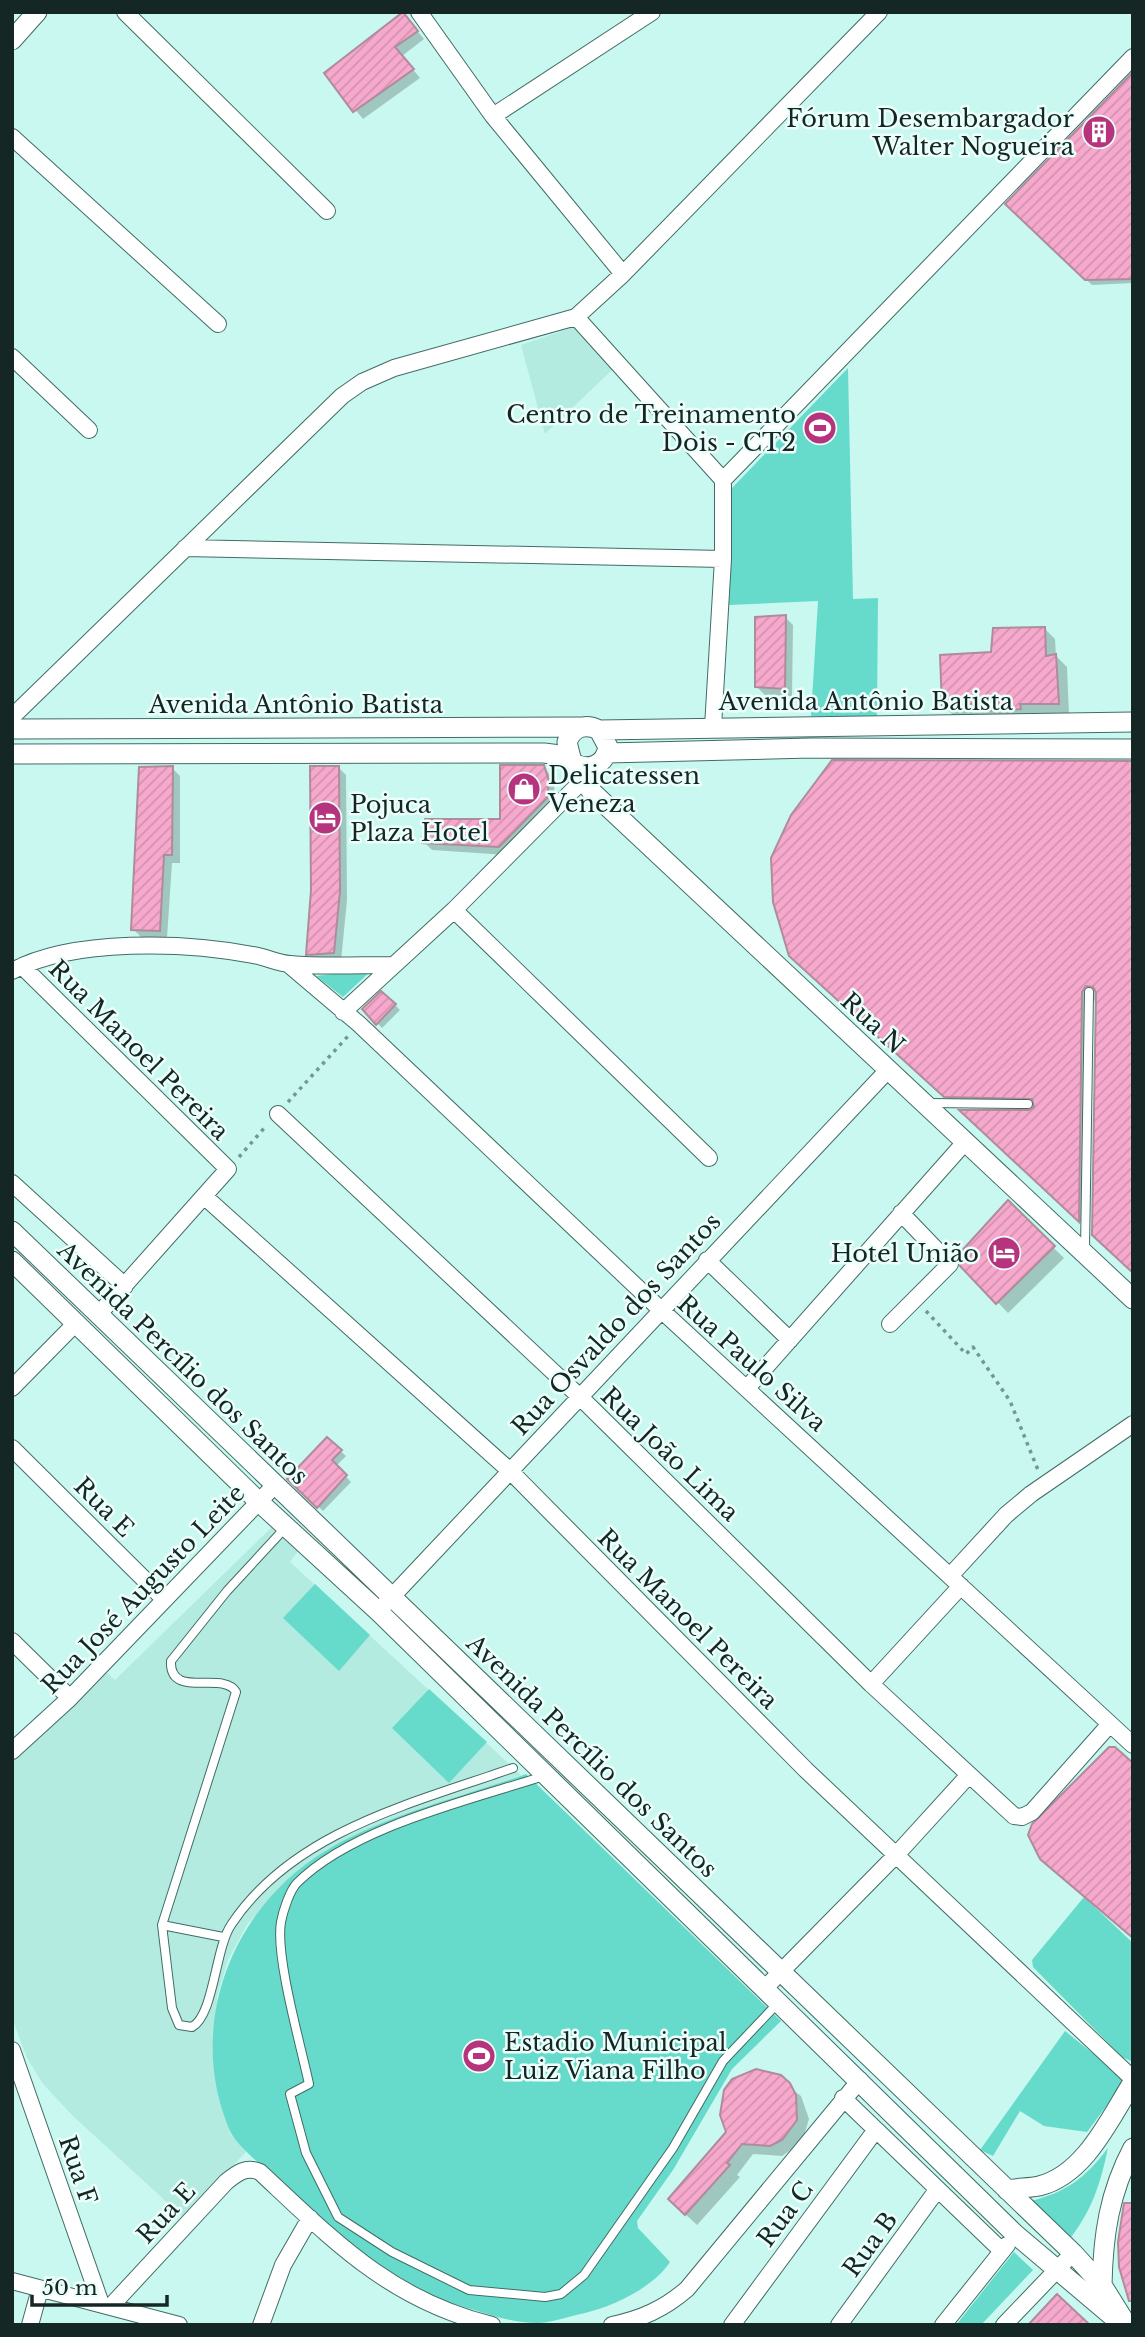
<svg xmlns="http://www.w3.org/2000/svg" width="1145" height="2337" font-family="'Libre Baskerville',serif">
<defs>
<pattern id="building-hatch" width="6" height="6" patternUnits="userSpaceOnUse" patternTransform="scale(1.75)"><rect width="6" height="6" fill="#f7a9cd"/><path d="M-1 1l2-2M0 6l6-6M5 7l2-2" fill="none" stroke="#d391b0"/></pattern>
</defs>
<rect width="100%" height="100%" fill="#c9f8f0"/>
<path fill="#b3ebe1" d="M 574,327 L 613,369 L 545,434 L 521,345 Z
M 271,1528 L 298,1551 L 290,1562 L 521,1775 L 373,1828 L 327,1850 L 248,1923 L 228,1960 L 217,1997 L 230,2134 L 248,2150 L 183,2217 L 73,2116 L 43,2084 L 27,2058 L 12,2018 L 12,1761 L 107,1673 L 115,1680 Z"/>
<path fill="#67dbcb" d="M 848,368 L 853,599 L 878,598 L 877,716 L 811,716 L 818,601 L 729,605 L 731,489 Z
M 373,969 L 343,997 L 316,976 Z
M 315,1584 L 370,1635 L 339,1671 L 283,1618 Z
M 429,1689 L 487,1742 L 449,1783 L 392,1728 Z
M 526,1774 L 781,2021 L 732,2069 L 673,2170 L 637,2221 L 638,2228 L 670,2262 C 654,2287 614,2306 585,2313 C 570,2316 554,2322 538,2323 C 515,2323 493,2316 471,2309 C 454,2304 435,2300 420,2292 C 370,2267 327,2226 286,2187 C 272,2174 237,2147 230,2131 C 185,2027 231,1907 327,1850 C 385,1815 462,1797 526,1774 Z
M 1084,1897 L 1133,1943 L 1133,2062 L 1122,2057 L 1033,1967 L 1032,1960 Z
M 1065,2031 L 1126,2080 L 1087,2132 L 1044,2126 L 1020,2111 L 993,2156 L 980,2150 Z
M 1108,2148 C 1100,2185 1092,2211 1068,2241 L 1030,2201 C 1066,2193 1086,2177 1108,2148 Z
M 1014,2252 L 1033,2270 L 981,2325 L 956,2325 Z"/>
<path fill="#0003" d="M 410,22 L 424,39 L 402,56 L 420,78 L 363,119 L 326,74 Z
M 1133,75 L 1133,283 L 1092,285 L 1007,204 Z
M 785,617 L 793,625 L 792,696 L 765,695 L 757,687 Z
M 1044,628 L 1055,639 L 1056,656 L 1067,667 L 1069,715 L 1030,714 L 1031,720 L 991,722 L 983,714 L 954,716 L 943,705 L 993,654 Z
M 1133,763 L 1097,996 L 1093,1003 L 1089,1230 L 972,1121 L 1029,1112 L 1036,1108 L 957,1107 L 802,966 L 773,858 L 792,816 Z
M 338,767 L 346,775 L 347,900 L 341,961 L 316,962 L 308,954 Z
M 543,767 L 554,779 L 555,806 L 507,855 L 432,850 L 424,842 L 501,820 Z
M 172,768 L 180,776 L 180,863 L 172,863 L 167,938 L 141,937 L 133,929 Z
M 395,1005 L 400,1010 L 382,1028 L 364,1009 Z
M 1008,1203 L 1064,1258 L 1008,1313 L 962,1265 Z
M 327,1439 L 346,1456 L 336,1466 L 351,1482 L 323,1511 L 289,1479 Z
M 769,2072 L 801,2096 L 809,2119 L 802,2142 L 782,2156 L 753,2154 L 737,2175 L 740,2177 L 697,2225 L 681,2210 L 728,2132 L 722,2102 L 734,2080 L 744,2073 Z"/>
<path fill="url(#building-hatch)" stroke="#b08b9b" stroke-width="2" d="M 403,12 L 418,31 L 395,47 L 414,69 L 353,112 L 324,73 Z
M 1133,72 L 1133,279 L 1085,280 L 1005,204 Z
M 786,615 L 785,689 L 755,687 L 755,617 Z
M 1045,627 L 1046,656 L 1056,654 L 1059,704 L 1020,704 L 1021,709 L 978,711 L 980,703 L 942,706 L 940,655 L 991,652 L 993,628 Z
M 832,760 L 1133,761 L 1133,1273 L 1092,1235 L 1096,992 L 1093,987 L 1086,986 L 1082,992 L 1079,1222 L 959,1110 L 1029,1110 L 1034,1107 L 1032,1099 L 944,1097 L 789,956 L 773,902 L 771,858 L 791,815 Z
M 500,765 L 544,765 L 549,781 L 547,798 L 499,847 L 422,843 L 425,819 L 500,819 Z
M 173,766 L 172,855 L 164,855 L 160,931 L 131,930 L 139,767 Z
M 310,766 L 339,766 L 340,891 L 334,953 L 306,955 L 311,890 Z
M 381,991 L 396,1004 L 376,1025 L 362,1009 Z
M 1008,1200 L 1055,1246 L 996,1304 L 960,1266 L 957,1256 Z
M 327,1437 L 342,1450 L 332,1460 L 347,1475 L 317,1508 L 287,1479 Z
M 1109,1747 L 1115,1747 L 1133,1763 L 1133,1938 L 1040,1859 L 1028,1835 L 1032,1824 Z
M 756,2069 L 781,2075 L 790,2083 L 796,2095 L 797,2120 L 782,2140 L 770,2146 L 742,2144 L 727,2163 L 730,2165 L 685,2215 L 668,2199 L 726,2132 L 720,2115 L 724,2090 L 732,2079 Z
M 1124,2203 L 1133,2203 L 1133,2301 L 1129,2301 L 1119,2267 L 1118,2242 Z
M 1057,2294 L 1090,2325 L 1028,2325 Z"/>
<g fill="none" stroke-linecap="round" stroke-linejoin="round">
<defs>
<path id="service" d="M 930,1103 L 1028,1104
M 1085,1249 L 1089,992
M 286,1527 L 227,1591 L 171,1661 C 169,1700 224,1670 236,1692 L 162,1925 L 172,2008 L 179,2025 L 192,2027 C 214,2015 215,1949 231,1925 C 293,1831 414,1803 513,1768
M 544,1776 C 470,1800 353,1827 297,1883 C 290,1890 283,1911 281,1922 C 275,1956 301,2046 309,2084 L 290,2094 L 306,2153 L 338,2217 L 392,2252 L 469,2290 L 545,2297 L 561,2294 L 584,2275 L 673,2148 L 723,2061 L 777,2004
M 162,1925 L 223,1937"/>
<path id="minor" d="M 125,12 L 327,211
M 419,12 L 493,116 L 623,274
M 493,116 L 652,12
M 12,137 L 218,324
M 576,317 L 723,480 L 723,559 L 713,727
M 12,357 L 89,430
M 723,480 L 1133,57
M 185,548 L 723,559
M 12,717 L 342,396 L 362,382 L 394,368 L 576,317 L 623,274 L 879,12
M 454,910 L 709,1158
M 288,964 L 359,1024 L 660,1309 L 1133,1745
M 22,966 L 228,1169 L 98,1315
M 12,971 C 73,938 186,942 253,955 C 266,957 277,963 290,964 C 323,967 358,965 391,965
M 343,1012 L 454,910 L 583,780
M 278,1114 L 579,1396 L 871,1684 L 1014,1816 L 1022,1817 L 1032,1812 L 1110,1724
M 12,1183 L 125,1286
M 205,1197 L 509,1470 L 806,1770 L 1133,2079
M 707,1260 L 790,1340
M 890,1324 L 950,1264 L 901,1213
M 12,1388 L 75,1324
M 747,1388 L 966,1141
M 12,1448 L 164,1599
M 950,1576 L 1006,1515 L 1031,1494 L 1133,1424
M 385,1604 L 888,1070
M 12,1641 L 70,1698
M 871,1684 L 961,1586
M 12,1751 L 70,1698 L 274,1486
M 765,1988 L 897,1854 L 968,1776
M 12,2050 L 101,2304
M 843,2098 L 1002,2251
M 12,2281 L 179,2325
M 111,2306 L 226,2182 C 237,2173 246,2166 260,2172 C 334,2241 390,2300 492,2325
M 30,2325 L 40,2289
M 261,2325 L 283,2265 L 310,2218
M 612,2325 C 641,2319 664,2309 687,2289 L 860,2080
M 732,2325 L 875,2131
M 839,2325 L 937,2190
M 943,2325 L 1007,2245
M 1004,2325 L 1073,2253"/>
<path id="tertiary" d="M 12,40 L 37,12
M 12,729 L 580,727
M 599,730 L 608,747 C 605,766 587,772 572,762 L 567,742 C 573,727 585,723 599,730 L 1133,722
M 607,753 L 811,748 L 1133,749
M 12,754 L 544,753 L 568,756
M 585,768 L 583,780 L 592,792 L 1133,1299
M 12,1231 L 1073,2253 L 1102,2285 L 1127,2325
M 12,1261 L 258,1501 L 379,1612 L 1015,2234 L 1118,2321
M 1007,2190 C 1017,2188 1029,2188 1039,2186 C 1085,2175 1110,2118 1133,2082
M 1102,2285 C 1103,2236 1109,2193 1133,2148"/>
</defs>
<use href="#service" stroke="#416c65" stroke-width="10"/>
<use href="#minor" stroke="#416c65" stroke-width="18"/>
<use href="#tertiary" stroke="#416c65" stroke-width="21"/>
<path stroke="#759791" stroke-width="3.5" stroke-dasharray="3.5 5" stroke-linecap="butt" d="M 288,1102 L 349,1035
M 239,1157 L 266,1126
M 926,1311 L 966,1354 L 973,1347 L 1010,1401 L 1038,1470"/>
<use href="#service" stroke="#fff" stroke-width="8"/>
<use href="#minor" stroke="#fff" stroke-width="16"/>
<use href="#tertiary" stroke="#fff" stroke-width="19"/>
</g>
<defs>
<symbol id="building-disc" viewBox="-11 -11 22 22"><circle r="9.5" fill="#b6347d" stroke="#ecfffb"/><path d="M-4-6H4V6H1V3H-1V6H-4ZM-2.5-4.3h1.7v1.8h-1.7ZM.8-4.3h1.7v1.8H.8ZM-2.5-1h1.7V.8h-1.7ZM.8-1h1.7V.8H.8Z" fill="#fff"/></symbol>
<symbol id="stadium-disc" viewBox="-11 -11 22 22"><circle r="9.5" fill="#b6347d" stroke="#ecfffb"/><path d="M0-5a6.5 5 0 1 0 0 10a6.5 5 0 1 0 0-10ZM-3.5-1.8h7v3.6h-7Z" fill="#fff"/></symbol>
<symbol id="shop-disc" viewBox="-11 -11 22 22"><circle r="9.5" fill="#b6347d" stroke="#ecfffb"/><path d="M-5-2.5h2.3a2.7 3.5 0 0 1 5.4 0H5L5.5 6h-11ZM-1.5-2.5h3a1.5 2.3 0 0 0-3 0Z" fill="#fff"/></symbol>
<symbol id="hotel-disc" viewBox="-11 -11 22 22"><circle r="9.5" fill="#b6347d" stroke="#ecfffb"/><path d="M-6-4.5h1.5V1H6V5H4.5V3h-9V5H-6ZM-4 0a1.8 1.8 0 1 1 3.6 0ZM.5 0V-2.5h3Q6-2.5 6 0Z" fill="#fff"/></symbol>
</defs>
<g fill-rule="evenodd">
<use href="#building-disc" x="1080" y="113" width="38" height="38"/>
<use href="#stadium-disc" x="801" y="409" width="38" height="38"/>
<use href="#shop-disc" x="505" y="770" width="38" height="38"/>
<use href="#hotel-disc" x="306" y="799" width="38" height="38"/>
<use href="#hotel-disc" x="985" y="1234" width="38" height="38"/>
<use href="#stadium-disc" x="460" y="2037" width="38" height="38"/>
</g>
<g text-anchor="middle" dominant-baseline="central" stroke-width="5" stroke-linejoin="round" paint-order="stroke">
<g font-size="24" fill="#152724" stroke="#ecfffb" text-anchor="end">
<text x="1074" y="118">Fórum Desembargador<tspan x="1074" dy="28">Walter Nogueira</tspan></text>
<text x="796" y="414">Centro de Treinamento<tspan x="796" dy="28">Dois - CT2</tspan></text>
<text x="548" y="775" text-anchor="start">Delicatessen<tspan x="548" dy="28">Veneza</tspan></text>
<text x="350" y="804" text-anchor="start">Pojuca<tspan x="350" dy="28">Plaza Hotel</tspan></text>
<text x="979" y="1253">Hotel União</text>
<text x="504" y="2042" text-anchor="start">Estadio Municipal<tspan x="504" dy="28">Luiz Viana Filho</tspan></text>
</g>
<g font-size="24" fill="#152724" stroke="#ecfffb">
<text x="866" y="701">Avenida Antônio Batista</text>
<text x="296" y="704">Avenida Antônio Batista</text>
<text transform="translate(873 1023) rotate(43)">Rua N</text>
<text transform="translate(139 1050) rotate(45)">Rua Manoel Pereira</text>
<text transform="translate(616 1324) rotate(-47)">Rua Osvaldo dos Santos</text>
<text transform="translate(183 1363) rotate(44)">Avenida Percílio dos Santos</text>
<text transform="translate(752 1363) rotate(42)">Rua Paulo Silva</text>
<text transform="translate(670 1454) rotate(44)">Rua João Lima</text>
<text transform="translate(104 1507) rotate(45)">Rua E</text>
<text transform="translate(143 1589) rotate(-46)">Rua José Augusto Leite</text>
<text transform="translate(688 1619) rotate(45)">Rua Manoel Pereira</text>
<text transform="translate(592 1756) rotate(44)">Avenida Percílio dos Santos</text>
<text transform="translate(78 2170) rotate(71)">Rua F</text>
<text transform="translate(166 2213) rotate(-47)">Rua E</text>
<text transform="translate(785 2214) rotate(-53)">Rua C</text>
<text transform="translate(870 2244) rotate(-54)">Rua B</text>
</g>
</g>
<rect width="1145" height="2337" fill="none" stroke="#152724" stroke-width="28"/>
<path d="M32 2295v10h135v-10" fill="none" stroke="#152724" stroke-width="3.5"/>
<text x="42" y="2295" font-size="21" fill="#152724" stroke="#ecfffb" stroke-width="5" paint-order="stroke">50 m</text>
</svg>
